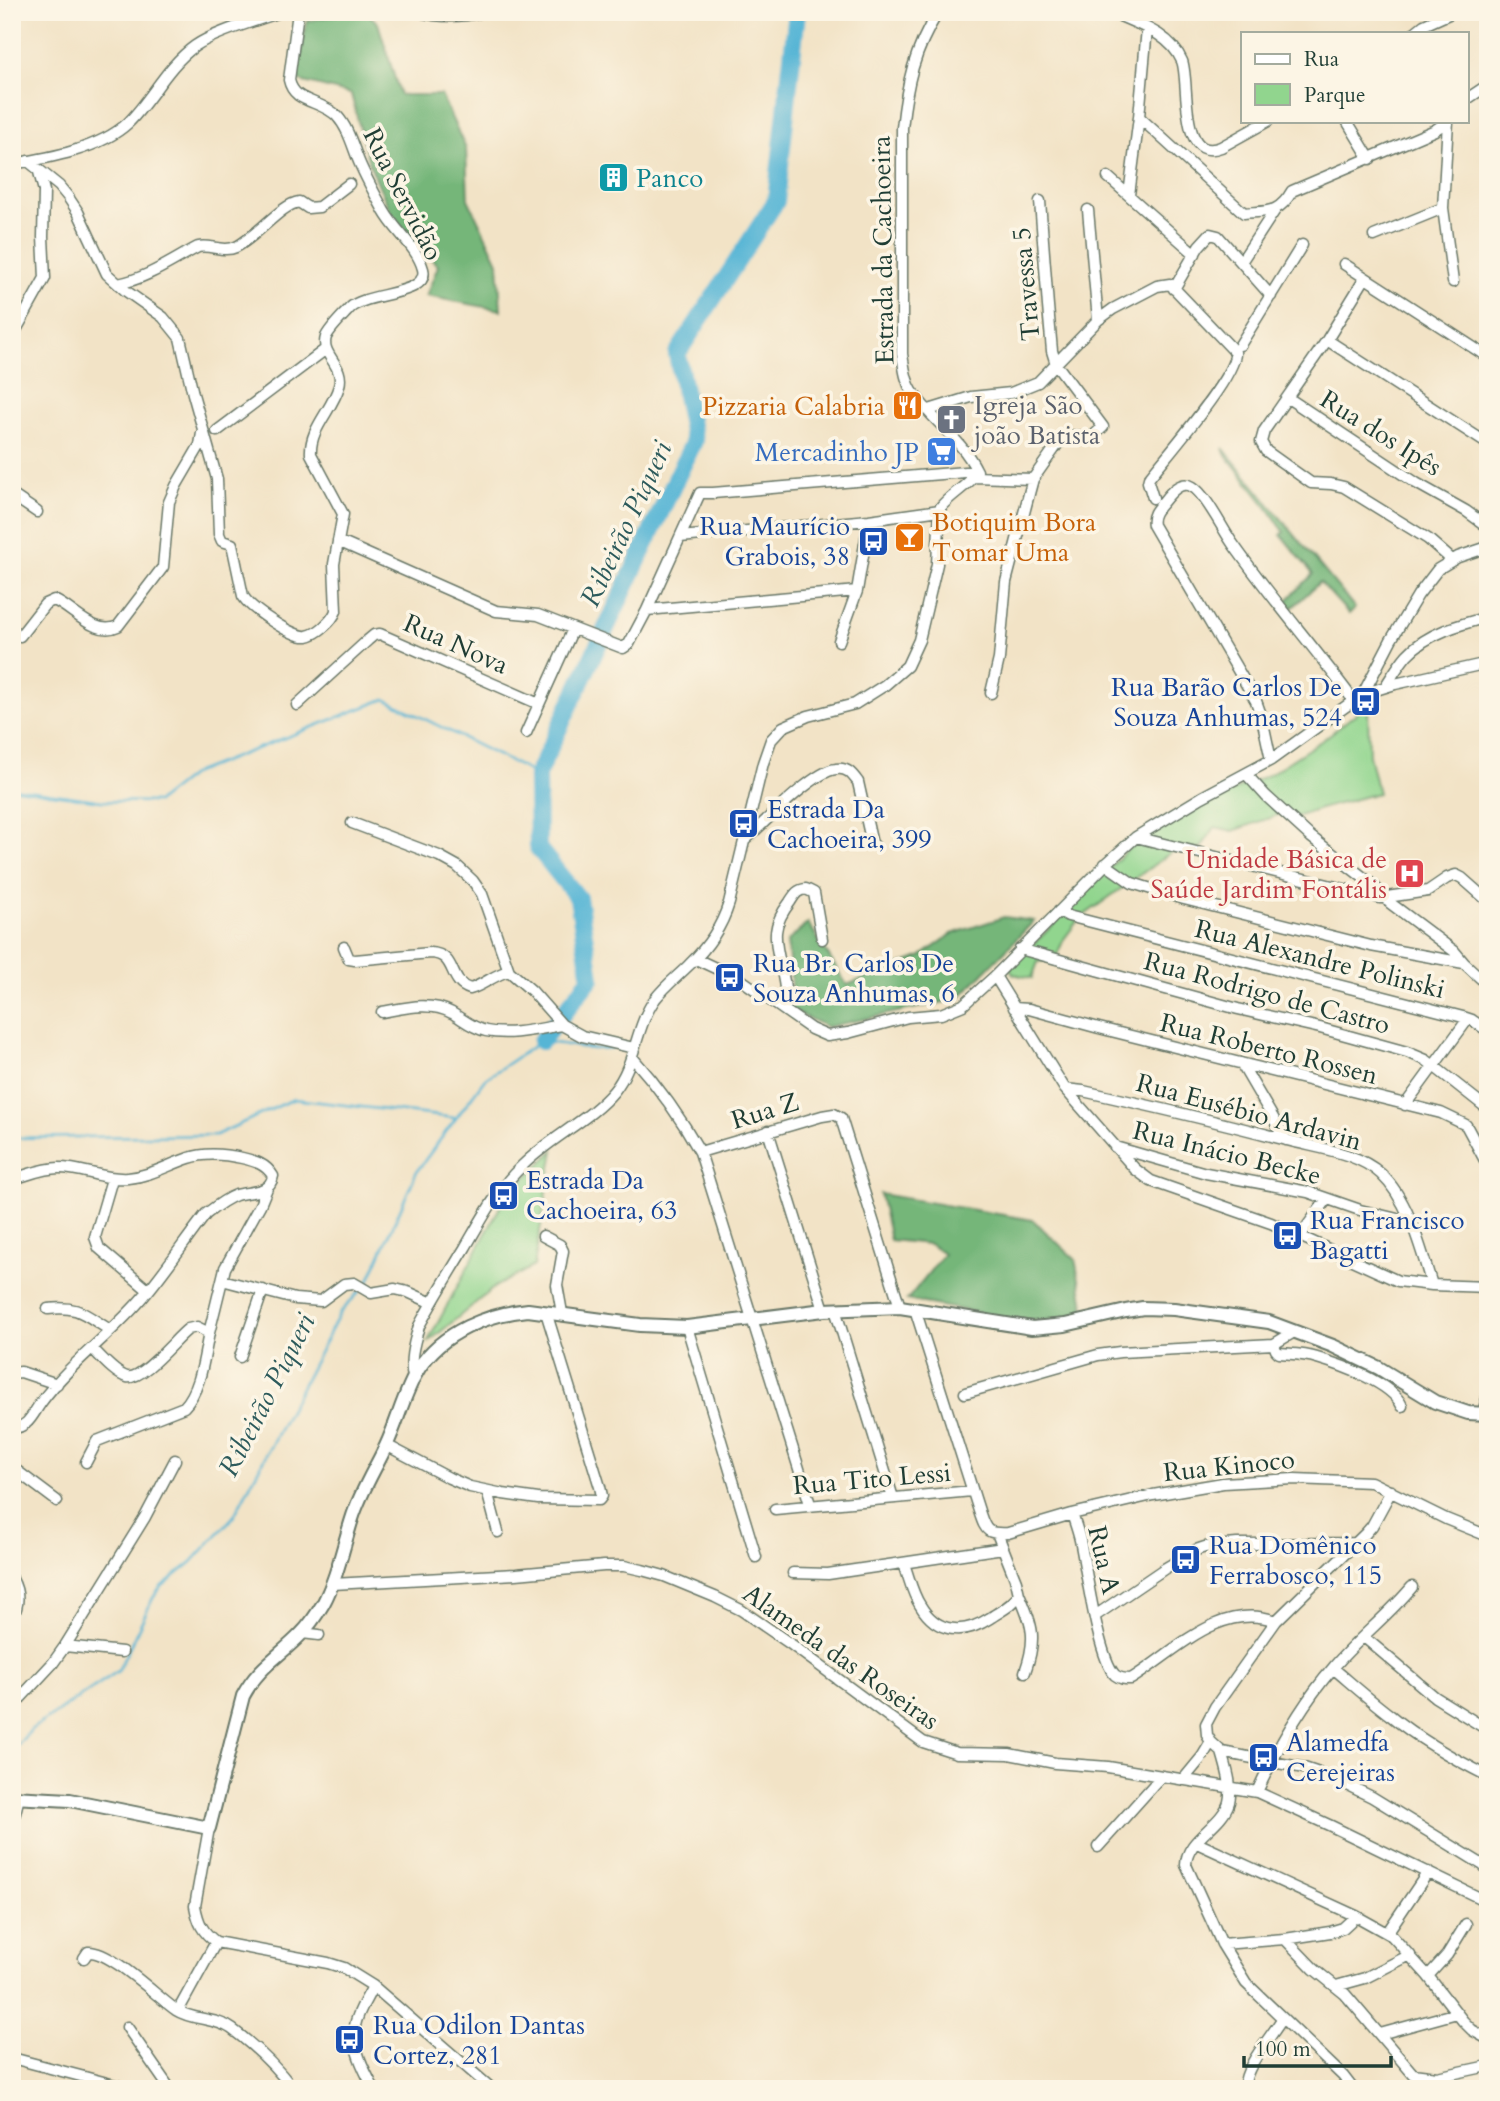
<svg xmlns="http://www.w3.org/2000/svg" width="1500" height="2101" font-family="Cardo,serif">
<rect width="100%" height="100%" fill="#fcf5e5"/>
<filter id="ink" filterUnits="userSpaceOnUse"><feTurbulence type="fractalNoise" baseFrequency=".0143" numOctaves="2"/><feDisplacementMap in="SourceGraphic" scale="14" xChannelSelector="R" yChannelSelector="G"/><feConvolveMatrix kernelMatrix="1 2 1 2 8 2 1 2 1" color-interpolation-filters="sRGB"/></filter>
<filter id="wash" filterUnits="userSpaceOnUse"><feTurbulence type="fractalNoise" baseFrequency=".00686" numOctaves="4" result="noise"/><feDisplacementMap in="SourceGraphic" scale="28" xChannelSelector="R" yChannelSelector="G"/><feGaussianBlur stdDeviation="1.57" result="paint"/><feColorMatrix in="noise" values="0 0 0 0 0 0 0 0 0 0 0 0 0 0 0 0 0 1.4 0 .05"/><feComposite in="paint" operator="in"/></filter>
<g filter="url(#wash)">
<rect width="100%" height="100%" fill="#f2e3c6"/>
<path fill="#91d58e" stroke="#588961" stroke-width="2" d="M 1368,704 L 1369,755 L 1378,793 L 1320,809 L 1296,817 L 1268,798 L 1278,815 L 1233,831 L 1215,827 L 1201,848 L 1176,849 L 1079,919 L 1064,939 L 1056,957 L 1038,962 L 1032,978 L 1013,974 L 1010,968 L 1140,837 L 1206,803 L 1268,775 L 1324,739 Z
M 554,1150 L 534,1266 L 496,1286 L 427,1343 L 500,1207 L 516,1187 Z"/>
<path fill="#74b679" stroke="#4a7a56" stroke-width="2" d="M 349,12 L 366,12 L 378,23 L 400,95 L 441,95 L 466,149 L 468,199 L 498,262 L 501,310 L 426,296 L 438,266 L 392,215 L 369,163 L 351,94 L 296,80 L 307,21 Z
M 1223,448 L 1355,608 L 1349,614 L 1320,582 L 1292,608 L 1286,601 L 1313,574 L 1281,535 L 1284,532 L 1270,511 L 1225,454 Z
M 1004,917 L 1034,921 L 958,999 L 827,1027 L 791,1010 L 791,978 L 787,942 L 808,923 L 847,985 L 920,957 L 952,934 Z
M 880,1194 L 1033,1220 L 1075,1259 L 1087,1320 L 1024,1321 L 907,1300 L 944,1254 L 929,1244 L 890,1240 Z"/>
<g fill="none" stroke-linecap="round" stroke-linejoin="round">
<path stroke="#56b5d5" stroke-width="2.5" d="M 12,788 L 102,801 L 157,802 L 194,773 L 385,699 L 537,775
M 12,1138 L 216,1135 L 294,1099 L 455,1118
M 364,1287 L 368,1283 L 417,1171 L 485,1079 L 541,1041 L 593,1049 L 612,1048
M 12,1751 L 32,1729 L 118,1671 L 153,1598 L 161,1587 L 192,1562 L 234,1516 L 340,1313 L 360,1291"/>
<path stroke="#56b5d5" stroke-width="18" d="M 541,1041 L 591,978 L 578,898 L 538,848 L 537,775 L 694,441 L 677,354 L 776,201 L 797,12"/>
</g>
</g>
<g filter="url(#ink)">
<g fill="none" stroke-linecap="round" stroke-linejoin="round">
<defs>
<path id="minor" d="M 419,12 C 441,18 462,17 484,12
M 938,12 C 914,51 907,82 902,128 L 902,354 C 904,366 905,380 912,391 C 931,420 961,438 977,471
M 1111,12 C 1137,24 1170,33 1182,61 C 1190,80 1178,164 1221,147 L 1268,121
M 1414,33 L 1424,25 L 1453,12
M 1467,99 L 1488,85
M 1139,117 L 1244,213 C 1268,211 1279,214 1292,191 L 1435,130 L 1448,121
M 1347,121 L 1370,159
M 1448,121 L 1443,208 L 1453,282
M 28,161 L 59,186 L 68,197 L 78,212 L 107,274 L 126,291 L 163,317 L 180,338 L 193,394 L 217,479 L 219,534 L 222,541 L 232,544 L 243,596 C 250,608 293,638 307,636 C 318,634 332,621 336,611 L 334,564 L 343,514 L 311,454 C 309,429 333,409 339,386 C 345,365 320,355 326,337 C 330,328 343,316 350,308 C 366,292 430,296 423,269 C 417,247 395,231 384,211 C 376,196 367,180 360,164 C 353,148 349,129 337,116 C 320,99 294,104 289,80 L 298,12
M 12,164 C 49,158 100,149 128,123 C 152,99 167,66 195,46 C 215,32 256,21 280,12
M 1108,177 L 1195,254
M 1129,195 L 1139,117 L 1147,28
M 1088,210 L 1098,320
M 1374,236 L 1443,208
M 1241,262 L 1275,210
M 1344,264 L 1488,357
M 1365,278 L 1327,340 L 1264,431 L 1261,442 L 1266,451 L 1311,483 L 1331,484 L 1344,487 L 1428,539 L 1452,560
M 118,284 C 148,278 171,261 198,247 C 211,244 223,253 236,247 C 255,238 282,204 299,202 L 308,208 L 319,207 L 349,184
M 1174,289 L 1199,246 L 1210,234 L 1218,236 L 1271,296
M 12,337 L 45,278 L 43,237 L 44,191 L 39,172
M 1327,340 L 1488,444
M 1240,345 L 1302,245
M 1288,398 L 1416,483 L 1466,511 L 1488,527
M 929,410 L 971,397 L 1011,393 L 1038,382 L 1098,320 L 1113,309 L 1157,286 L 1170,284 L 1235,352 C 1238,374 1166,456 1149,478 L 1148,482 L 1153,498
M 217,431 L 326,349
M 975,477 L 1033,479
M 12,495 L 37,512
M 680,537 L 869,520 L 940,510
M 338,541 L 496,611 L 538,615 L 623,648 L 629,644 L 647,610 L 700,493 L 713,493 L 977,471
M 647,610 L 857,591
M 20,636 L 45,604 L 54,600 C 74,609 95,637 118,626 L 163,567 L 169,502 L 176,486 L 200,445 L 202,433
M 839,641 L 857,591 L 869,520
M 1385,687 C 1392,676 1399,664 1407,655 C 1427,633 1461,624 1488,617
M 991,693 L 999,659 L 1006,582 L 1030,490 L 1033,479 L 1064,435 L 1092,437 L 1103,427 L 1056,364 L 1052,351 L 1048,306 L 1040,201
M 1363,694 L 1395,684 L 1488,663
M 297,705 L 368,640 L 374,635 L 380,634 L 539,704
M 526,733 L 573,629
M 1271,760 L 1262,718 L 1256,701 L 1153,525 C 1151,515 1157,509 1163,502 C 1170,493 1181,479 1193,487 C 1206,495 1223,530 1233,544 C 1271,598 1315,648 1354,701
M 1246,774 L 1266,796 L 1311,837 L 1373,885 L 1390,903 L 1454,951 L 1464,963 L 1488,985
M 352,823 L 439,856 L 457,866 L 473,881 L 482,894 L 509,971 L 532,991 L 562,1025 L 582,1036 L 634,1048
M 1136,837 L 1380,898 L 1428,891 L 1447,878 L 1456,875 L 1462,878 L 1488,901
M 745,840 C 763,824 814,771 836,769 C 847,767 852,774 858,782 L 872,844 L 874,845
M 1105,864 L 1132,883 L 1184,899 L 1371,946 L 1464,963
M 1059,911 L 1068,916 L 1463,1017 L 1472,1020 L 1488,1031
M 344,947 L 349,959 L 355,960 L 430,953 C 458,954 447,982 470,989 C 484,985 495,974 509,971
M 1020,949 L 1238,1009 L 1320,1028 L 1407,1052 L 1426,1060 L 1488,1109
M 696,959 L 743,981 L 811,1029 L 827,1036 L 848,1033 L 908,1017 L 941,1014 L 963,1005 L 995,976 L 1107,863 L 1136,837 L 1202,797 L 1271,760 L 1363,694 L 1391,640 L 1418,595 L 1438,569 L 1458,557 L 1488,547
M 995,976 L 1065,1089 L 1135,1169 L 1151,1181 L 1271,1223 L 1398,1281 L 1432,1285 L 1488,1287
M 1014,1008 L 1029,1009 L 1099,1028 L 1441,1113 L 1466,1125 L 1488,1166
M 784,1009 C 790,980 774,958 776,932 C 777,921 783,911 790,902 C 795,894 797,890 806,889 L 814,893 L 822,939
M 382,1012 C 405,1008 430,1001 452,1013 C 464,1020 472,1028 486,1031 C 511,1036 537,1029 562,1025
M 632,1057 C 658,1086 681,1118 700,1152 L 810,1504
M 1241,1063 L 1286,1140
M 1065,1089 L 1083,1091 C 1151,1106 1219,1122 1287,1140 C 1317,1148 1357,1152 1381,1174 C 1409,1200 1421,1250 1432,1285
M 1405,1105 L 1468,1019
M 768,1131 L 824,1310
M 1115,1147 L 1206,1173 L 1308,1192 L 1360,1210 L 1410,1222
M 700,1152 L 822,1116 L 834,1114 L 841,1118 L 900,1307
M 12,1179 C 28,1175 43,1168 59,1168 C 83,1168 104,1180 128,1178 C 150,1176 168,1165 189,1158 C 206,1152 224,1154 242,1158 C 255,1161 266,1164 273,1176 C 270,1194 250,1191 236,1195 C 225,1199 215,1207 206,1214 C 185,1241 166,1270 144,1296 C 113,1333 71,1362 42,1401 C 33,1413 29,1428 12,1428
M 112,1179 L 95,1237 L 99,1248 L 148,1290
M 543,1236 L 560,1245 L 563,1251 L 557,1285 L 562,1313
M 1300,1236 L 1327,1199
M 222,1280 L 295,1299 L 321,1301 L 344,1284 L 354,1283 L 371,1293 L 395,1289 L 408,1292 L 432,1303
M 48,1309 C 79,1305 85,1315 110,1330
M 835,1309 L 893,1498
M 915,1309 L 980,1514 C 986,1532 988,1534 1008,1533 L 1072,1514 L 1153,1495 L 1223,1483 L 1294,1479 L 1371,1482 L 1446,1519 L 1488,1536
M 687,1327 L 756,1557
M 1274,1344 L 1276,1350 L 1279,1353 C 1292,1354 1305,1354 1317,1358 C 1341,1365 1392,1383 1402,1406
M 92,1348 C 101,1357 115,1374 127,1377 C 143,1380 175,1339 188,1329 L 197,1327 L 209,1333 L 225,1268 L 260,1205 L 267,1188
M 240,1357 L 263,1290
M 12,1373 L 21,1372 L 57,1384
M 414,1380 C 408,1363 414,1343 419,1326 C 433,1300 449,1274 465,1248 C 482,1219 498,1188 523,1165 C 550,1138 591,1119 614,1091 C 636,1064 635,1027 655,999 C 665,986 678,976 689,965 C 707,948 722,926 729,903 L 763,763 L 771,740 L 783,727 L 808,716 L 855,704 L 885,685 L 907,666 L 919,640 L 937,564 L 940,508 C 949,495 973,483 977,471
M 965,1393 L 1098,1355 L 1120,1352 L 1274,1344 L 1294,1332
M 1483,1414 L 1488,1393
M 386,1445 L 449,1478 L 470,1487 L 503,1494 L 538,1499 L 599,1500 L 602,1496 L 600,1487 L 546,1312
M 86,1462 L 97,1441 L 184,1407 C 201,1390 204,1356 209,1333
M 12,1478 L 17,1471 L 57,1501
M 487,1491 L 498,1532
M 1391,1491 L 1372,1526 L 1365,1534 L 1276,1621 L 1215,1707 L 1206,1724 L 1207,1735 L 1211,1742 L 1222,1752 L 1304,1768 L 1331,1777 L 1372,1797 L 1483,1865 L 1488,1870
M 775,1509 L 972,1491
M 1072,1514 C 1075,1523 1078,1531 1080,1540 C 1086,1567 1098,1658 1115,1675 C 1120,1679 1125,1679 1131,1679 C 1175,1652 1220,1601 1276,1621
M 904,1564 C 909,1577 912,1593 920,1605 C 937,1634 964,1635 990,1618 C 1000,1611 1014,1605 1019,1594 L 1016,1581 L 997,1533
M 793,1573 L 828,1574 L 1003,1548
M 12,1579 C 19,1592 20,1604 12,1617
M 333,1584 L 516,1574 L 604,1566 L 624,1566 L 642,1570 L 664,1576 L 715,1597 L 741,1610 L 792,1645 L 923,1742 L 957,1753 L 1009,1754 L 1055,1763 L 1108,1767 L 1257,1792 L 1331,1826 L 1488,1902
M 1019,1594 C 1033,1625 1037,1639 1025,1672
M 1095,1616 L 1164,1569 L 1196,1550 L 1205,1547 L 1237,1544 L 1356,1543
M 302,1633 L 319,1635
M 1364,1637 L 1435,1697 L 1488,1730
M 65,1646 L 122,1652
M 1333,1668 C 1352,1684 1371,1701 1391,1716 C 1420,1740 1454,1759 1488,1776
M 12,1707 L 53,1663 L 65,1646 L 145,1517 L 175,1460
M 1222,1752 C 1226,1767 1233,1786 1229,1802 C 1222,1826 1186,1839 1186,1865 L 1222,1944 L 1246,1983 L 1343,2076 L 1353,2089
M 1183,1780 L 1202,1757 L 1211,1742
M 1257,1792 C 1277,1748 1301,1705 1333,1668 C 1357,1639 1388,1616 1412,1587
M 12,1825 L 19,1797
M 209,1828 L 195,1906 C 198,1922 202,1932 216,1942 L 328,1963 L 344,1968 L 373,1986 L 492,2089
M 1197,1843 L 1356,1916 L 1392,1936 L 1428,1976 L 1463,2021 L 1472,2030 L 1488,2039
M 1098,1847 L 1161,1777
M 1387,1933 L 1428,1872
M 1285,1939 L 1314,1969 L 1345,1994 L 1413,2074 L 1437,2077 L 1488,2066
M 1222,1944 L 1285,1939 L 1330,1932 L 1343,1928 L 1356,1916
M 84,1958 L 88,1952 C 110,1950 156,1996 176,2010 C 193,2021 215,2017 232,2029 C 256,2047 275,2065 293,2089
M 1428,1976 L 1447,1955 L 1466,1924
M 373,1986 C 367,1999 357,2012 355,2026 C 351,2046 365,2072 374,2089
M 1336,1986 L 1365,1978 L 1410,1955
M 178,2011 L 216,1942
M 127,2027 L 170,2089
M 1380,2034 L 1457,2013
M 12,2058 L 130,2089
M 1245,2089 C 1242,2069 1272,2036 1282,2019"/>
<path id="major" d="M 12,1797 L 70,1800 L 209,1828 L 243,1696 C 258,1667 280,1656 301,1634 C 309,1626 317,1614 323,1604 C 337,1578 343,1547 352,1519 C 360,1493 374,1471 386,1446 C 398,1421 404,1392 419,1368 C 442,1332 488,1314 528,1310 L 640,1325 L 687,1327 L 824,1310 L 900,1307 L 1032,1328 L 1065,1325 L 1126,1311 L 1143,1308 L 1174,1309 L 1269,1322 L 1333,1346 L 1379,1368 L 1435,1402 L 1468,1413 L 1488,1414"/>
</defs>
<use href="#minor" stroke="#697767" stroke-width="13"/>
<use href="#major" stroke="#697767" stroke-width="16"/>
<use href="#minor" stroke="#fff" stroke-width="10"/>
<use href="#major" stroke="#fff" stroke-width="12"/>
</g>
</g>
<defs>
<symbol id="building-square" viewBox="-11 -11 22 22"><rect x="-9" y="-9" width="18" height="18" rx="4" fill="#0f9aa8" stroke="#fcf5e5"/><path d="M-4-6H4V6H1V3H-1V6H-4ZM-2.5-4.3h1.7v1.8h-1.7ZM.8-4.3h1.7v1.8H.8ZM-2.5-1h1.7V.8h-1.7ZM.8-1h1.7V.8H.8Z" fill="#fff"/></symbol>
<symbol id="restaurant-square" viewBox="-11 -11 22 22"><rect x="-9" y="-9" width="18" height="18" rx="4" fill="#e8710a" stroke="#fcf5e5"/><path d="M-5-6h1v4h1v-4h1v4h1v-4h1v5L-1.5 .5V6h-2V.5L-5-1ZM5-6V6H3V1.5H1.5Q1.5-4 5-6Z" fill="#fff"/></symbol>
<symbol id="church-square" viewBox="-11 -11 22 22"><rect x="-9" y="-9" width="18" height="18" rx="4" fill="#6b7280" stroke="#fcf5e5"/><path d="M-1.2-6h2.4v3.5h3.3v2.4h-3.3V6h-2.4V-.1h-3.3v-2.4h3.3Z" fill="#fff"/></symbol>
<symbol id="supermarket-square" viewBox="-11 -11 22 22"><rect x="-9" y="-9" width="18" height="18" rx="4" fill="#3f7fe0" stroke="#fcf5e5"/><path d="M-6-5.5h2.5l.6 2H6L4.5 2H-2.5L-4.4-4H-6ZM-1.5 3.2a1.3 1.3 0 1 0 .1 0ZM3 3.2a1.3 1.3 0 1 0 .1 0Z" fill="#fff"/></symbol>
<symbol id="bar-square" viewBox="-11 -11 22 22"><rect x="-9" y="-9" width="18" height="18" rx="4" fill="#e8710a" stroke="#fcf5e5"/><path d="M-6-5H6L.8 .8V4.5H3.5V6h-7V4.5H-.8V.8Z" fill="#fff"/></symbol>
<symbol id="bus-square" viewBox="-11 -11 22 22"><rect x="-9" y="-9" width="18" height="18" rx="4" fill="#1a4fb4" stroke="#fcf5e5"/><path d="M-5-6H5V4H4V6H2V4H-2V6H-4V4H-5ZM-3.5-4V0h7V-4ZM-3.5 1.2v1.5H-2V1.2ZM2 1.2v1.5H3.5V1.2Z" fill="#fff"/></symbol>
<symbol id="hospital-square" viewBox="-11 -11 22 22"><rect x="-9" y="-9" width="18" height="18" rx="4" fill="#e0444e" stroke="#fcf5e5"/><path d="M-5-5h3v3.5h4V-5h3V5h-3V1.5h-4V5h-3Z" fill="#fff"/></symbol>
</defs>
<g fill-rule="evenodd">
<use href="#building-square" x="596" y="160" width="35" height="35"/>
<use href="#restaurant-square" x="890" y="388" width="35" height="35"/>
<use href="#church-square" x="934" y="402" width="35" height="35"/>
<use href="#supermarket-square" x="924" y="434" width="35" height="35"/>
<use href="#bar-square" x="892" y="520" width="35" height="35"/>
<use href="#bus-square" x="856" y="524" width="35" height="35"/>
<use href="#bus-square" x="1348" y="684" width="35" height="35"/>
<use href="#bus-square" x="726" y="806" width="35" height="35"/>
<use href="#hospital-square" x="1392" y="856" width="35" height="35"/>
<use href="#bus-square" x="712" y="960" width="35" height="35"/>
<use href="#bus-square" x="486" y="1178" width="35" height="35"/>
<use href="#bus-square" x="1270" y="1218" width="35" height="35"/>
<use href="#bus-square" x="1168" y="1542" width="35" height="35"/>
<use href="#bus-square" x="1246" y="1740" width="35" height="35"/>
<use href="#bus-square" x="332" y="2022" width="35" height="35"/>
</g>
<g text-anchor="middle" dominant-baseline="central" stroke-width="7" stroke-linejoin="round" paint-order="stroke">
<g font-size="26" fill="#0d838f" stroke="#fcf5e5" text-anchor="start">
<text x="636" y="178">Panco</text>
</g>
<g font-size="26" fill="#1f3d34" stroke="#fcf5e5">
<text transform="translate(403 194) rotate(63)">Rua Servidão</text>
<text transform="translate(883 250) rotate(-91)">Estrada da Cachoeira</text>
<text transform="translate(1026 284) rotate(-95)">Travessa 5</text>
<text transform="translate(1381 433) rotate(32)">Rua dos Ipês</text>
<text transform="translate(456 644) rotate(24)">Rua Nova</text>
<text transform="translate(1320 959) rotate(14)">Rua Alexandre Polinski</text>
<text transform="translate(1267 993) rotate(15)">Rua Rodrigo de Castro</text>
<text transform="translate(1269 1049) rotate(14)">Rua Roberto Rossen</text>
<text transform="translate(765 1111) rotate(-17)">Rua Z</text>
<text transform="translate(1249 1112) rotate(15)">Rua Eusébio Ardavin</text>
<text transform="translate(1227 1153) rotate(14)">Rua Inácio Becke</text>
<text transform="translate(1229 1466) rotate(-6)">Rua Kinoco</text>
<text transform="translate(872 1479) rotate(-5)">Rua Tito Lessi</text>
<text transform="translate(1104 1560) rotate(77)">Rua A</text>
<text transform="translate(841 1657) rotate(35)">Alameda das Roseiras</text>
</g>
<g font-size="26" fill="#5b616d" stroke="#fcf5e5" text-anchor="start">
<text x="974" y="405">Igreja São<tspan x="974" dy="30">joão Batista</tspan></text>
</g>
<g font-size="26" fill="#c56008" stroke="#fcf5e5" text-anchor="end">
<text x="885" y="406">Pizzaria Calabria</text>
<text x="932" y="522" text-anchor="start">Botiquim Bora<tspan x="932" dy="30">Tomar Uma</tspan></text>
</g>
<g font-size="26" fill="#366cbe" stroke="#fcf5e5" text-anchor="end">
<text x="919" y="452">Mercadinho JP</text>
</g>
<g font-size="26" fill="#164399" stroke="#fcf5e5" text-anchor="start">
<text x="850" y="526" text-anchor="end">Rua Maurício<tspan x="850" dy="30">Grabois, 38</tspan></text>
<text x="1342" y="687" text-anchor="end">Rua Barão Carlos De<tspan x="1342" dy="30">Souza Anhumas, 524</tspan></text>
<text x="767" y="809">Estrada Da<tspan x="767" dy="30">Cachoeira, 399</tspan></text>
<text x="753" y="963">Rua Br. Carlos De<tspan x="753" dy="30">Souza Anhumas, 6</tspan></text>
<text x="526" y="1180">Estrada Da<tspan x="526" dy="30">Cachoeira, 63</tspan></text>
<text x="1310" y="1220">Rua Francisco<tspan x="1310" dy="30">Bagatti</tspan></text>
<text x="1209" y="1545">Rua Domênico<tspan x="1209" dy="30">Ferrabosco, 115</tspan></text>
<text x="1286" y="1742">Alamedfa<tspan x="1286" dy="30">Cerejeiras</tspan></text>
<text x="373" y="2025">Rua Odilon Dantas<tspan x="373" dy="30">Cortez, 281</tspan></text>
</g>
<g font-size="26" fill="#be3a42" stroke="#fcf5e5" text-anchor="end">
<text x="1387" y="859">Unidade Básica de<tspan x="1387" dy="30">Saúde Jardim Fontális</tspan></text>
</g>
<g font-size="28" font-style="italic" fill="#2d5b5c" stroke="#fcf5e5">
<text transform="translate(626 524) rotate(-65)">Ribeirão Piqueri</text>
<text transform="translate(267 1395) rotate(-63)">Ribeirão Piqueri</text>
</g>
</g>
<rect width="1500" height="2101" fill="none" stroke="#fcf5e5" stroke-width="42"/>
<rect x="1241" y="32" width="228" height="91" fill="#fcf5e5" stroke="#a4ab9e" stroke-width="2"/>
<rect x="1255" y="54" width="35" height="10" fill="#ffffff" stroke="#a4ab9e" stroke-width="2"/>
<text x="1304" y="66" font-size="21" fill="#1f3d34">Rua</text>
<rect x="1255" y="84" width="35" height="21" fill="#91d58e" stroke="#a4ab9e" stroke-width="2"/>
<text x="1304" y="102" font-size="21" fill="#1f3d34">Parque</text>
<path d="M1244 2056v10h147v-10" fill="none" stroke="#1f3d34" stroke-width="3.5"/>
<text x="1255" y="2056" font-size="21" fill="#1f3d34" stroke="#fcf5e5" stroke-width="5" paint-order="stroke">100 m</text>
</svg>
